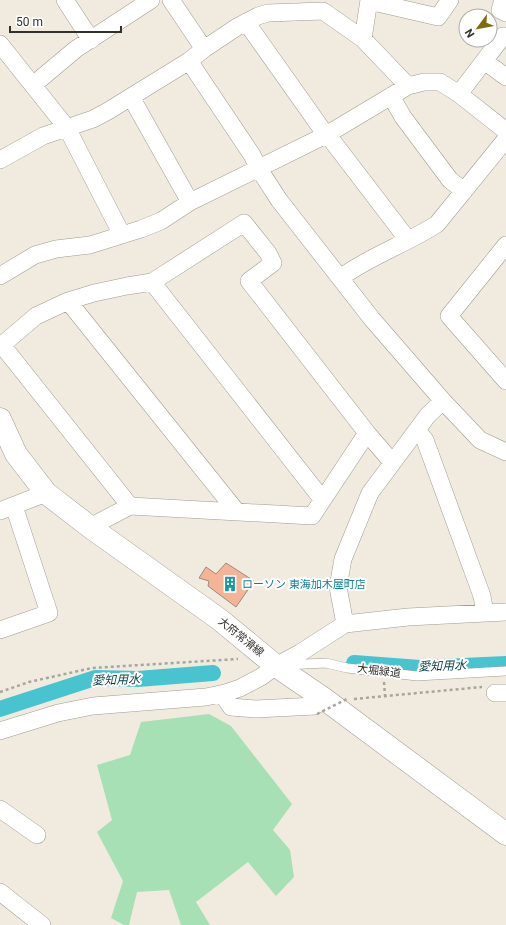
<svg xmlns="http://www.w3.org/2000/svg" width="506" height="925" font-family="Roboto,'Noto Sans JP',sans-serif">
<rect width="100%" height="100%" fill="#f0ebde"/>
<path fill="#a7e0b4" d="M 209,714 L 231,726 L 292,804 L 273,830 L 290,850 L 294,877 L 276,896 L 248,862 L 196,902 L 210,925 L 181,925 L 169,890 L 137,892 L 129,925 L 124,925 L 111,918 L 123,881 L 97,832 L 112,820 L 97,765 L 130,755 L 141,722 Z"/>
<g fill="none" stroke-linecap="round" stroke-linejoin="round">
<path stroke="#48c4d1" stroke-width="16" d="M 354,663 L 420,668 L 506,664
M 0,709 L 95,678 L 138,679 L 213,673"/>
</g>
<path fill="#f6b497" stroke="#988b85" d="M 226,563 L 254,581 L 236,607 L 208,586 L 209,581 L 199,578 L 206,567 L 216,574 Z"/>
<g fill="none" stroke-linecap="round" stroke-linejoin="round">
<defs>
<path id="lane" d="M 285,665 L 326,663 L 347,668 L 417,676 L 506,671"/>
<path id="street" d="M 65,0 L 91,40
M 171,0 L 204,49
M 503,0 L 500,10 L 506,13
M 369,1 L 438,17 L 450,0
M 246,22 L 326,135
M 363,39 L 369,0
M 0,44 L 67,128 L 122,235
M 189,61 L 252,155 L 259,169 L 279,200 L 372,319 L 443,401 L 480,440 L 506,452
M 484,61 L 506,77
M 33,85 L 76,49 L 151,0
M 459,94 L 503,36 L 506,36
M 391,96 L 403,117 L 450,180 L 464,191
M 131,97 L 190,202
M 327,134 L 408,240
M 0,160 L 43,136 L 93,119 L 108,111 L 189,61 L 204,49 L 237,27 L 258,16 L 268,13 L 323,11 L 363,39 L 408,86
M 506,245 L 449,316 L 506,381
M 0,276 L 35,255 L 56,249 L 90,245 L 141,229 L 161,221 L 190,202 L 326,135 L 408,86 L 424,82 L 440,82 L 459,94 L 506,131
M 340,278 C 370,256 406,244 437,224 L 506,139
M 152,282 L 322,499
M 68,301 L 237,512
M 417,430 L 425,440 L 482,596 L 485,613
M 130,506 L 2,345 L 36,316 L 68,301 L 94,293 L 127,286 L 152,282 L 244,223 L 268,253 L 273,263 L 249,281 L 367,433 L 392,462
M 0,511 L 46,493
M 90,527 L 130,506 L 312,516 L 367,433
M 345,624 L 338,587 L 343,559 L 370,493 L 428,415 L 443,401
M 0,630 L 49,613 L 14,506
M 495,693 L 506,693
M 222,694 L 231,707 L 256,709 L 315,706 L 323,698
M 0,731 L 58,713 L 93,706 L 206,697 L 225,693 L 240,688 L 261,677 L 276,666 L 300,653 L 345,624 L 408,617 L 506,612
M 0,809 L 37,835
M 0,892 L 42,925"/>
<path id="secondary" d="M 0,419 L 16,454 L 46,493 L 90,527 L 219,619 L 276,666 L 323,698 L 506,834"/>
</defs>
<use href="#lane" stroke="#a19c90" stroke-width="10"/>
<use href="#street" stroke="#a19c90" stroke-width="18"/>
<use href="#secondary" stroke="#a19c90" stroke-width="23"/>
<path stroke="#a8a59b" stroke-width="2.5" stroke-dasharray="3 3" stroke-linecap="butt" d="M 384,682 L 385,696
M 0,692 L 29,682 L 92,668 L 238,659
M 354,699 L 482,687"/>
<use href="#lane" stroke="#fff" stroke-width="9"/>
<use href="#street" stroke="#fff" stroke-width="17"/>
<use href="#secondary" stroke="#fff" stroke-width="22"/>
<path stroke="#a8a59b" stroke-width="2.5" stroke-dasharray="3 3" stroke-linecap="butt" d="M 317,714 L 347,699"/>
</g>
<defs>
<symbol id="building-bare" viewBox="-9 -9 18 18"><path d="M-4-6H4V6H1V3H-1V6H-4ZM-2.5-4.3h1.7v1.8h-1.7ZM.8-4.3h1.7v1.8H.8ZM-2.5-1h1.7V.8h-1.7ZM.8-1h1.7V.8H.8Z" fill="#0f9aa8" stroke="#fff" stroke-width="2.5" paint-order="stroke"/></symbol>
</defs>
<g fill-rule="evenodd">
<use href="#building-bare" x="219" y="573" width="22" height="22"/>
</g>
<g text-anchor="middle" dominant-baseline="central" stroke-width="4" stroke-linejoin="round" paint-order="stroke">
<g font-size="11" fill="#0d838f" stroke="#fff" text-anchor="start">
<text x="242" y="584">ローソン 東海加木屋町店</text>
</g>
<g font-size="11" fill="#32302b" stroke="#fff">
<text transform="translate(241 637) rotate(39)">大府常滑線</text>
<text transform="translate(379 671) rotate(7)">大堀緑道</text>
</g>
<g font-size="12" font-style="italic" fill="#043f45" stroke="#fff">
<text transform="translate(442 666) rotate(-2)">愛知用水</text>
<text transform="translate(116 680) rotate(-2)">愛知用水</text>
</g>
</g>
<g transform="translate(478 28) rotate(238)"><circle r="19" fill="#ffffff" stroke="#adacaa"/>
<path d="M0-3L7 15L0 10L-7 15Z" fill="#7d6e0a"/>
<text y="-6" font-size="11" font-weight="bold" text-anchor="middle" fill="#32302b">N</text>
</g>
<path d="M10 26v6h111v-6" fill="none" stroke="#32302b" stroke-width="2"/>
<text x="16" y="26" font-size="12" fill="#32302b" stroke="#ffffff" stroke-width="3" paint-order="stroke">50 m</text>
</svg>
